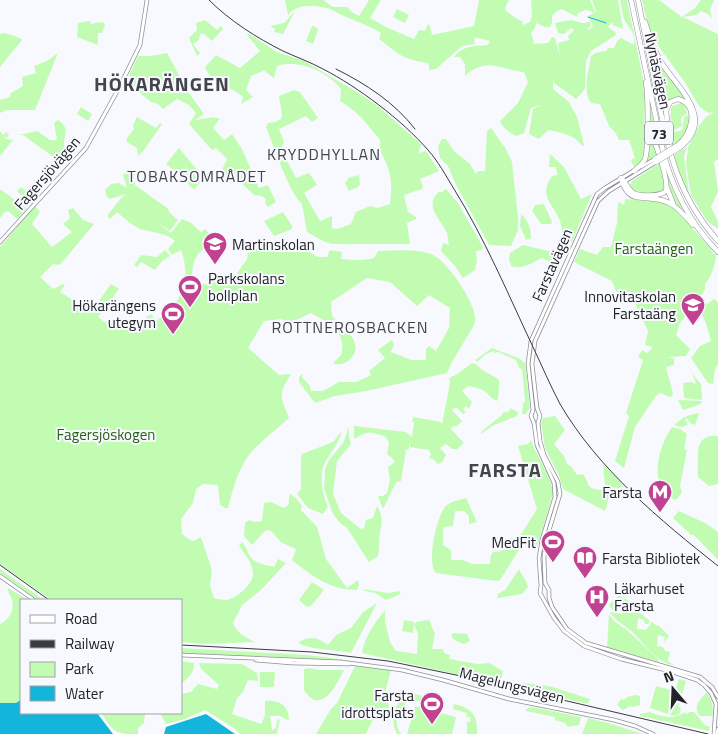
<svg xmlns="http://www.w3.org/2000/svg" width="718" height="734" font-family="'Titillium Web',sans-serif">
<rect width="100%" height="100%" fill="#f8f9fe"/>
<path fill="#c2fcb3" d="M 285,0 L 323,0 L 333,7 L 347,7 L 353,13 L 359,16 L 369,0 L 381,0 L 370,18 L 386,27 L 414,39 L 419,30 L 425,31 L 428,24 L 430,26 L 432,35 L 474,26 L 479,0 L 509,0 L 505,8 L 506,11 C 512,14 515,19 522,21 L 523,25 L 530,22 L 532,16 L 531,0 L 590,0 L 595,12 L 592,13 L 591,11 L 585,10 L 577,14 L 577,17 L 562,9 C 546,16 556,16 550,27 L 545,27 L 536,23 L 535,28 L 531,33 L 534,43 L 532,44 L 548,43 L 552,37 L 555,38 L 560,56 L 558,43 L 569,40 L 568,36 L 574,30 L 571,28 L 564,34 L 558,33 L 555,23 L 571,20 L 583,23 L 590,22 L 591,26 L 587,29 L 589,30 L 593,26 L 588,16 L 596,12 L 592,0 L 618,0 L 623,29 L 613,25 L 612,22 L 608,27 L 615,32 L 616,35 L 591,51 L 586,61 L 585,89 L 576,99 L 554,83 L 553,77 L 553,89 L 569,102 L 577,117 L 584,145 L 582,146 C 574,134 562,133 548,130 L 539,139 L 529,134 L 533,109 L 541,105 L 531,108 L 524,133 L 516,136 C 509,133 503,128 500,121 L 518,103 L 528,82 L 524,72 C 499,70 488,56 465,76 L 465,64 L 460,57 L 454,57 C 463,45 476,46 488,45 L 490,41 L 474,37 L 475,44 L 462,46 L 436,69 L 429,70 L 429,64 C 420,61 409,60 402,56 C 394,51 387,45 379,39 L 381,33 C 369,26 359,22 346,17 C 341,15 336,12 332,10 C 320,5 296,3 288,15 Z
M 620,0 L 627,0 L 645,88 L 644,154 L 643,161 L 634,168 L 631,160 L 635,158 L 629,140 L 619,140 L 615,132 L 609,126 L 600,104 L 591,103 C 582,92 589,69 591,56 L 595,53 L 606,51 L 608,48 L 614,48 L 617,41 L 621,38 L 634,45 C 636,34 630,30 625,21 C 622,16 622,6 620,0 Z
M 642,0 L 659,0 L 682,17 L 695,8 L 701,0 L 714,0 L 710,10 L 712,19 L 708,14 L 701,11 L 696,15 L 683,17 L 718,34 L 718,159 L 714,162 L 718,191 L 711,207 L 718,222 L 718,229 L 707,221 L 691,195 L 686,164 L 688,147 L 699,126 L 706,117 L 714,112 L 708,113 L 699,106 L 684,81 L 659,47 L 654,36 L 654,43 L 649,30 Z
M 397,9 L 409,15 L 405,23 L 393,17 Z
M 295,11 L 283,34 L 274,32 L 275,29 L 271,27 L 271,26 L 284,23 Z
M 205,20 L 217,30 L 221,26 L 223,29 L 212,41 L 204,34 L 200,34 L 199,40 L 193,44 L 200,53 L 197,56 L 189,38 L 197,30 L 196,23 Z
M 89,21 L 93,25 L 94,23 L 103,22 L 105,25 L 102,33 L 98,33 L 98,45 L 77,37 L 78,23 Z
M 312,26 L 316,27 L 318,30 L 313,44 L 306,41 Z
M 5,33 L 20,38 L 22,40 L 0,67 L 0,34 Z
M 248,33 L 277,52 L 304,61 L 357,92 L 378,106 L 422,145 L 419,149 L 419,153 L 426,151 L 439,171 L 420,179 L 423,187 L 422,189 L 404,195 L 408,212 L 416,217 L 416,219 L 407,223 L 410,244 L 332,244 L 323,241 L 307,232 L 302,204 C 289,193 273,144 266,127 L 268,123 L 275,122 L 281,119 L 282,115 L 279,96 L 294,90 L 300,92 L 318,118 L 312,122 L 306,116 L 279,129 L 284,142 L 281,149 L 296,178 L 309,173 L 317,185 L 304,193 L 320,221 L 332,216 L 332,228 L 337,229 L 351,224 L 356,212 L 370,206 L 378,208 L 390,204 C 393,181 391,170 379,149 C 383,137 376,137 371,129 C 362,117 353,109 340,101 L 341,89 C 327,71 298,59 277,66 L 274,78 C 258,68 271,69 251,76 L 246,90 L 253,97 L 241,104 L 243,97 C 231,86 211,84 205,67 L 216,55 L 240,68 L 260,51 L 247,35 Z
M 649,38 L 690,105 L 684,99 L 677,97 L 665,110 L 664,115 Z
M 58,53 L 35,110 L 6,110 L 0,113 L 0,100 L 10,97 L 11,93 L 23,86 L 22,77 L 36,73 L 34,66 L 47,61 Z
M 167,53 L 187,90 L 204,114 L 195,120 L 214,117 L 215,118 L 220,118 L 213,128 L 224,140 L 232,134 L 242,149 L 259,188 L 268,185 L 276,202 L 268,207 L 265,203 L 266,199 L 262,196 L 254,195 L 232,174 L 227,178 L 221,172 L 227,159 L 216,148 L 212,150 L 189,124 L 196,113 L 189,105 L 177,99 L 163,109 L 158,104 L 151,102 L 132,86 L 125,94 L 122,91 L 138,56 L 151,56 Z
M 649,99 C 657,138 664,178 686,213 L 677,205 L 669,189 L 667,177 L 654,133 L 650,126 Z
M 681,103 L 685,105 L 687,113 L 681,118 L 682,126 L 675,130 C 671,122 669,114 672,106 Z
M 81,107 L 92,114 L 88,121 L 77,114 Z
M 690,114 C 689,130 687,136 673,146 L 669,121 L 675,132 L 682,130 L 684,117 Z
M 137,117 L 156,128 L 160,123 L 162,124 L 144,150 L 138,156 L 137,148 L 127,142 L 126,139 L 134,129 L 133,125 Z
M 58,120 C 69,127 65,132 64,142 C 64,153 67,152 59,161 L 23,135 L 19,135 L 37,131 L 50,140 L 57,140 L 54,123 Z
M 491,128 L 506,149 L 512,162 L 518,217 L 518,230 L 511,246 L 489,245 L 456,185 L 448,166 L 440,158 L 438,146 L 442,139 L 446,139 L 454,151 L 470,164 L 476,174 L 478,171 L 485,171 L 487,131 Z
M 0,131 L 3,135 L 6,132 L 9,135 L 7,138 L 4,135 L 6,139 L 13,140 L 0,156 Z
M 650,132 L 657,156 L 645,164 Z
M 687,147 L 684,157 L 689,194 L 682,181 L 674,155 Z
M 179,148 L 204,178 L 194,190 L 178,173 L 166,164 Z
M 550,154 L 564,167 L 581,199 L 592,194 L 572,242 L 564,241 C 562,235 562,227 560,221 C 553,203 538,197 552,176 L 557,175 L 556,167 L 549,167 Z
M 660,163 L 666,183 L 665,189 L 660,194 C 649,193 635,196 630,185 L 632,181 Z
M 131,170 L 134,170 L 137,174 L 133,176 L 135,185 L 167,208 L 171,214 L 178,220 L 170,231 L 157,222 L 171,233 L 182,219 L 191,223 L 201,232 L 205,229 L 215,240 L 198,254 L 194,262 L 191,278 L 196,282 L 209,285 L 214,275 L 229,285 L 247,259 L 248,253 L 271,242 L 275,252 L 309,252 L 318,257 L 327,257 L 330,250 L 342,252 L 341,259 C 353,260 363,261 374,258 L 378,251 C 396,251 416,248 433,255 C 447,261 482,310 474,325 L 452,362 L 447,373 L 366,391 L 335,396 L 315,403 L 299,382 L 299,377 L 302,374 L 303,374 L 302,377 L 310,386 L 311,391 L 323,391 L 339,382 L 356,382 L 371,375 L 369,371 L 385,358 L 378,350 L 392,340 L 394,345 L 391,352 L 411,360 L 426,360 L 426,349 L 429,346 L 436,351 L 449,328 L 450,308 L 429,295 L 417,306 L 390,282 L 367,278 L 331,302 L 332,316 C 344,329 368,344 348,361 C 343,365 338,365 333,363 L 341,355 C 342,351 343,347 342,343 C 341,329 322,319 311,313 L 290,323 L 281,319 L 264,321 L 248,348 L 279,375 L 291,374 C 278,395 280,395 289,418 C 278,428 266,437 256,447 C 239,464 234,486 228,508 L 225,508 L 220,505 L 218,485 L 203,484 L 196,489 L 193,503 L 181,519 L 182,534 L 190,540 L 194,541 L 201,537 L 212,570 L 210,586 L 214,598 C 218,599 222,600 226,600 C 236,599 253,584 253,574 C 253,563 245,555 239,546 L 242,542 C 248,549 246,549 250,556 C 254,564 266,565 274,567 L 278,559 L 286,563 L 261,590 L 242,605 L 233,623 C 237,633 245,637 255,642 L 203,644 L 181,642 L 181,600 L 51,600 L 0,564 L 0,247 L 35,206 L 40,212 L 32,224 L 52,247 L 72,232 L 63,224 L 70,218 L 68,210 L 73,208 L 83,220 L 94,224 L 60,265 L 53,264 L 40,277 L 53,289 L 63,284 L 65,285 L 60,292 L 89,310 L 95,303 L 103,310 L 98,317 C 113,330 131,332 149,324 L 146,317 L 151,314 L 156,321 C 182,303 192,281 181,250 L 172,255 L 168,249 L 175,241 C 165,232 153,233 140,229 C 132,225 124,218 117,212 L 110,219 L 107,216 C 114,208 118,200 126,194 L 110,199 L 107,197 L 105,190 L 111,184 L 119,183 L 127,188 L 123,175 Z
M 359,175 L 360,184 L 358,187 L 349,191 L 345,183 L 347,181 L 348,178 Z
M 21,187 L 36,200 L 32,204 L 17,191 Z
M 0,189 L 27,209 L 17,219 L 8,211 L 5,212 L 0,218 Z
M 446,189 L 458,203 L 483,247 L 482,250 L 476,251 L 477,260 L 475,270 L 463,278 L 455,266 L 441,251 L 443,243 L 449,245 C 448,241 448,236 447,233 C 441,220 423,205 439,192 L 442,192 Z
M 625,199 L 647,201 L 661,200 L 673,206 L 711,249 L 713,254 L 716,254 C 716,264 711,277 705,284 L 705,289 L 700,298 L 707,304 L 714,299 L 718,302 L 718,364 L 715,369 L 713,384 L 708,383 L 691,358 L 700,346 L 711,341 L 706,323 L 699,309 L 693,306 L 680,323 L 676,335 L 690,349 L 686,356 L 668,357 L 674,359 L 674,365 L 666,367 C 668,377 672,385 673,395 L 670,397 L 660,393 L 656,396 L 635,427 L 624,468 L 615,461 L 629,416 L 626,413 L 643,360 L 638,357 L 642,350 L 647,353 L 653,347 L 645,345 L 648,331 L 633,299 L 624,291 L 618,296 L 612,281 L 574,262 L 580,249 L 597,255 L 603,247 L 611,247 L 617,223 L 618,204 L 619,202 L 624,205 Z
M 544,204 L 552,222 L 551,224 L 541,224 L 532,211 L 535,205 Z
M 283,212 L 292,226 L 292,229 L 274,236 L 264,221 Z
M 521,214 C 528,221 531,227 531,238 L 526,240 L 520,226 Z
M 523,245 L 553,252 L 552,263 L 542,258 C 532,263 522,270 511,266 L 509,259 L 510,253 Z
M 165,250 L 170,256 L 162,261 L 155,270 L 141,262 L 137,267 L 134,265 L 141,255 L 157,257 Z
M 111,284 L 119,289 L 105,308 L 98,302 Z
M 492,348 L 518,358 L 525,363 L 530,408 L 526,414 L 522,414 L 523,403 L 525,402 L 522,369 L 519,368 L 516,360 L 498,352 L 494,353 L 494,351 L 486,354 L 477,362 L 475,360 Z
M 472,363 C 478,364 479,368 484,371 C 489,374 494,376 499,380 C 499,384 499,398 497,401 C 491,399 489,394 484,391 C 480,388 473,387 468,386 L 462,391 L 472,402 L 469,409 L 466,406 L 463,409 L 466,412 L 463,414 L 456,407 L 452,410 L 462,421 L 456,427 L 454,425 L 451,429 L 464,443 L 457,449 L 452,449 L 446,444 L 440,448 L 446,455 L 442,462 L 438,464 L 432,458 L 429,460 L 431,454 L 429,450 L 410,447 L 410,442 L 409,444 L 409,449 L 406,450 L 401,481 L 396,482 L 383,509 L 378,496 L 383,496 L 387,493 L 390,480 L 388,467 L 395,462 L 391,457 L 387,454 L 389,443 L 386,437 C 372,432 367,430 354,439 L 354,426 L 406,432 L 412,437 L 414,422 L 412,422 L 413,417 L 441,422 L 442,424 L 450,383 L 449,378 L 457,374 Z
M 692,373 L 701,384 L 702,400 L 684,398 L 683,383 L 692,382 L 694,384 L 696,383 Z
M 678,400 L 702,401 L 701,404 L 683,410 Z
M 510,408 L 518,412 L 517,416 L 494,425 L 481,434 L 481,432 L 502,415 L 502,413 L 510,411 Z
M 697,413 L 699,414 L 695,425 L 690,423 L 687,418 L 685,419 L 688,425 L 682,427 L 674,425 L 684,417 Z
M 555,416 L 565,430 L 554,444 L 564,456 L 567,464 L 571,466 L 577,475 L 583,474 C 590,484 586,489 601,490 L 605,486 L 603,464 L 623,485 L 618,491 L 614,487 C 607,492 609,503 605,511 L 563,489 L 559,476 L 545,448 L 541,422 L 543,418 Z
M 349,427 L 349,437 L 351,444 L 337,461 L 333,494 L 341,513 L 361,529 L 364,528 L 366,520 L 373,518 L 377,506 C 386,519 379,529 379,544 C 379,548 379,552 378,556 L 369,562 L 347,528 L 340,523 L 333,514 L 324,489 L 325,469 L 329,460 L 343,443 Z
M 672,427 L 680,429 L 687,434 L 684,449 L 687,450 L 680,486 L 682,492 L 678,498 L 675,500 C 647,487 658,447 672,427 Z
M 342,431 C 338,446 330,452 324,465 C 319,476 323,496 328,507 L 323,514 L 308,508 L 297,494 L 301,489 L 301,458 L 302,454 L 333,442 Z
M 710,436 L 718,436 L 718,484 L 709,486 L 698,477 C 697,471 698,466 698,460 C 698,449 698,439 710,436 Z
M 531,440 C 537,457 552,478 553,493 L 538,545 L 524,542 L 500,580 L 497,581 L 436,573 C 426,564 437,512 447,505 C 452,501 460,500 466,498 L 477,522 L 469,524 L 469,516 L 464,511 L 455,511 L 453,526 L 443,527 L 443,545 L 451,550 L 451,560 L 463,560 L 472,564 L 490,564 L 491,555 L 493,552 L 501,551 L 505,541 L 508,538 L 518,539 L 537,509 L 518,446 L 528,444 Z
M 290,494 L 296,498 L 302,506 L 301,510 L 317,527 L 326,559 L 347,588 L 358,580 L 359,585 L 357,590 C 330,590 312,576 292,560 L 296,549 L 282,543 L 270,530 L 265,531 L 252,545 L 244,536 L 245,523 L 249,520 L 255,522 L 262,521 L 264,503 L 271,502 L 284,508 C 292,504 287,500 290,494 Z
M 679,511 L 707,524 L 718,532 L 718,560 L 694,535 L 691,535 L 673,518 Z
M 0,569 L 44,600 L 38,600 L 0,573 Z
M 519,569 C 522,576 526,579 528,587 L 522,594 L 497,598 L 498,594 L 505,590 Z
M 312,582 L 324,590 L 311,606 L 307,607 L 299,600 Z
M 8,588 L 28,600 L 21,600 L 21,713 L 0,725 L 0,624 C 9,620 15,610 12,600 C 10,594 8,594 8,588 Z
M 363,589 L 388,593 L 399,591 L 401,594 L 386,600 L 375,593 L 365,591 Z
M 620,594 L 622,598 L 626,599 L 633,605 L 630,608 L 622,606 L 623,602 L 617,600 L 615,611 L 612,610 L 609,605 Z
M 377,603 L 351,653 C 334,649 317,651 300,644 L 299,642 C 310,635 318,638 328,645 L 336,635 L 351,628 L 363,612 Z
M 634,608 L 650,621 L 648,624 L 645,624 L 644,620 L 638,618 L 637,629 L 646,630 L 652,622 L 657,626 L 658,625 L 669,636 L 665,641 L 664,641 L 665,637 L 658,635 L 657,646 L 663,647 L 665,651 L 670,652 L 668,661 L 674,665 C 659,665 642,641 631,631 C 624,625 616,621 610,613 L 612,612 L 622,614 L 626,610 L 630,611 Z
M 385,610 L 385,622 L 390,642 L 396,651 L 417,654 L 418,633 L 414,625 L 416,622 L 429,620 L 435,634 L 432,649 L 443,649 L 444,653 L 450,655 L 449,659 L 478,664 L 489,663 L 503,671 L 500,684 L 362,653 C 365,636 374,624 385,610 Z
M 609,614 L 614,621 L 627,630 L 658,659 L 659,662 L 607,647 Z
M 404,620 L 414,622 L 413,633 L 402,631 Z
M 453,633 L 467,634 L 470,641 L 464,644 L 454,640 L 451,635 Z
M 181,648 L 307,655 L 348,660 L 181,653 Z
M 181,661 L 194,663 C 195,672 188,678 181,684 Z
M 199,663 L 242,664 L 257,673 L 258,681 L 248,680 L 243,692 L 237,698 L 232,714 L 261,724 L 265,716 L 265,701 C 278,700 288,704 289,719 L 287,720 L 280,716 L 270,716 L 272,730 L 276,728 L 277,720 L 280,719 L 277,734 L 240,734 L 234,728 L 205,710 L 185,719 L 166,724 L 160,713 L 181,713 L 181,694 L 191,692 L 198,684 L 217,689 L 219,685 L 201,669 Z
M 355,666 L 391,670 L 385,693 L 389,706 L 387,718 L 374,717 L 366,734 L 316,734 L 331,709 L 337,703 Z
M 309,668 L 320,670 L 344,670 C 337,684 321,717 304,690 L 304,669 Z
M 260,672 L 275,672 L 274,687 L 260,687 Z
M 679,679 L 686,681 L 679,705 L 678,706 L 681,708 L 680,713 L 674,716 L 650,708 L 656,686 L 675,691 Z
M 505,681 L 549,686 L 590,699 L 588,704 L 503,684 Z
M 707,692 L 712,702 L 713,716 L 700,716 C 692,706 700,700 707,692 Z
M 414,694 L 423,696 L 422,702 L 410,699 C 400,710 391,720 401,734 L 397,734 C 390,721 393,706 404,697 Z
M 635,695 L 640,696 L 640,705 L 633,707 L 630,706 L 623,710 L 617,705 L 621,699 L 624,700 L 627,697 Z
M 454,704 C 472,708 478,715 477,734 L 467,734 L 467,722 L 471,721 L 470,717 L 466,717 L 467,713 L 453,709 Z
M 415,706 L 456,717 L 452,734 L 407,734 Z
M 532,707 L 581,717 L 579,725 L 568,727 L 565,723 L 555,720 L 555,717 L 526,711 L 526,709 Z
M 650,712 C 661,717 675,720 685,712 L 686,714 L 690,712 L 694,712 L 705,725 L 710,727 L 709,731 L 640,716 L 640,714 Z
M 101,713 L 145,713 L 144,723 L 138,728 L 138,734 C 114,734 114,732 101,713 Z
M 588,718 L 612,724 L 642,734 L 582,734 Z"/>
<path fill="#13b5da" d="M 21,700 L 21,713 L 97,713 L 113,734 L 0,734 L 0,703 L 16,703 Z
M 206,714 L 235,734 L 164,734 L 166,727 Z"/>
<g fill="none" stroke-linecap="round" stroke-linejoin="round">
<path stroke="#13b5da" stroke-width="1" d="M 588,17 L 606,23"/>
<defs>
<path id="tertiary" d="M 656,162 L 609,191 L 598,201 L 535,341 L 532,364 L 537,408 L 540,416 L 538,423 L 540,441 L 544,455 L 558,482 L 560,494 L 547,537 L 544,557 L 545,583 L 549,590 L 549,598 L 552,607 L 567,629 L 586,643 L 700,677 L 712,687 L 718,697
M 641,167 L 655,159
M 635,170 L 605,188 L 597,194 L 531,341 L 528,364 L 533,410 L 531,416 L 534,423 L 537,445 L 554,483 L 555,497 L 542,540 L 539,558 L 541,586 L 540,593 L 554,618 L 564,631 L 584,646 L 621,659 L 670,671 L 697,680 L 704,685 L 711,693 L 716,704 L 714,734
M 0,242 L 86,148 L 120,86 L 140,45 L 147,0
M 717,734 L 718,729"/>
<path id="secondary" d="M 0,576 L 34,600
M 181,655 L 341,662 L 402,670 L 443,680 L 509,699 L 614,720 L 635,726 L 653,734
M 256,660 L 292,663 L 349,664"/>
<path id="motorway" d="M 631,0 L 662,147 C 671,186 690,223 718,252
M 638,0 C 644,31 651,63 657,94 C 669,152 677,195 718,241
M 645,22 C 649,35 653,49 661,62 C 678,89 717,119 679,148
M 670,144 L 666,111 L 670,102 L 678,99 C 700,105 692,134 678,145
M 634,171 C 638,167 643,164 645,159 C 649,147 648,96 646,82
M 621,178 C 626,182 627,187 631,191 C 637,198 661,196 666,191 C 669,179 654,137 647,126
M 621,178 C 623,186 627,194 635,197 C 668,200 671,199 693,225
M 667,188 L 673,203"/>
</defs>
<use href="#tertiary" stroke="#8d8f96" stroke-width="4.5"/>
<use href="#secondary" stroke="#8d8f96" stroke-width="4.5"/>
<use href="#motorway" stroke="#8d8f96" stroke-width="5.5"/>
<use href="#tertiary" stroke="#fff" stroke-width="3"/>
<use href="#secondary" stroke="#fff" stroke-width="3"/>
<use href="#motorway" stroke="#fff" stroke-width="4.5"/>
<path stroke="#3a3b3e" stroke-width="1" d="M 209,0 C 230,21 257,38 283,51 C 296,57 310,62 323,69 C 358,87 402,120 428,150 C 438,161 446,176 454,189 C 485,239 508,294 533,347 C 542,366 550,385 560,404 C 598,469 660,520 718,566
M 336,69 C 366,84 394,102 415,129
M 0,565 L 49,600
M 181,645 L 312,652 L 388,661 L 456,675 L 708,734"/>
<defs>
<path id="motorway-bridge" d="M 655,159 L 678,145
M 656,162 L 679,148"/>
</defs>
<use href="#motorway-bridge" stroke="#8d8f96" stroke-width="5.5" stroke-linecap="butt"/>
<use href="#motorway-bridge" stroke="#fff" stroke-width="4.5"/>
</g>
<defs>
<symbol id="school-pin" viewBox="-11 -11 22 30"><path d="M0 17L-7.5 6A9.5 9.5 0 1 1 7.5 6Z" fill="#c04290" stroke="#f8f9fe"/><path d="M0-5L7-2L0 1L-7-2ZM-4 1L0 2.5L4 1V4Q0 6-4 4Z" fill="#fff"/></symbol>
<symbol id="stadium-pin" viewBox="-11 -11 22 30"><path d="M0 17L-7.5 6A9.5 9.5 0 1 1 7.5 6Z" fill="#c04290" stroke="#f8f9fe"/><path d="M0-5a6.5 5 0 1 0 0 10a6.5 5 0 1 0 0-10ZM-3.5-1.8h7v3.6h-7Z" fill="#fff"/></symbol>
<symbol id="metro-pin" viewBox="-11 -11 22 30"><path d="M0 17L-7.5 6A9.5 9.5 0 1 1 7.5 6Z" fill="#c04290" stroke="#f8f9fe"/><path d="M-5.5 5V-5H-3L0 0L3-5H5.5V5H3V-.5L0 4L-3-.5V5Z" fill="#fff"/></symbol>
<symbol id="library-pin" viewBox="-11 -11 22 30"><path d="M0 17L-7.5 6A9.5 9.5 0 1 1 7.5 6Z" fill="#c04290" stroke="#f8f9fe"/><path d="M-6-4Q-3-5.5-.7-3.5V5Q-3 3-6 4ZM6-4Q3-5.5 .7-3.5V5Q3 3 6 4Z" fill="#fff"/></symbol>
<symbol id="hospital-pin" viewBox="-11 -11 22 30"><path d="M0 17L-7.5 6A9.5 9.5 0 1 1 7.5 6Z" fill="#c04290" stroke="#f8f9fe"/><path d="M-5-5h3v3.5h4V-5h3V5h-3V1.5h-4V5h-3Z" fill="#fff"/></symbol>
</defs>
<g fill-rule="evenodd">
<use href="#school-pin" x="201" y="230" width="28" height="38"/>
<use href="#stadium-pin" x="176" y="273" width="28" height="38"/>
<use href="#school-pin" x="679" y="291" width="28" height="38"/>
<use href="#stadium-pin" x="159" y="300" width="28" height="38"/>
<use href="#metro-pin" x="646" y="478" width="28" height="38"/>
<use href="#stadium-pin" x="539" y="528" width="28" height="38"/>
<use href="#library-pin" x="571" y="544" width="28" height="38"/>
<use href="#hospital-pin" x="583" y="583" width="28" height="38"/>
<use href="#stadium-pin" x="418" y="690" width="28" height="38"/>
</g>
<g text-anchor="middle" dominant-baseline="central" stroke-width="4" stroke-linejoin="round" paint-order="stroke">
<rect fill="#f8f9fe" stroke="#626367" stroke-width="1" x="645" y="121.5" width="28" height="23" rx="4"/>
<g font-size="14" font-weight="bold" fill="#222326">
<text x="659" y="133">73</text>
</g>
<g font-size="15" fill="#222326" stroke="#f8f9fe">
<text transform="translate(658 71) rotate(78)">Nynäsvägen</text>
<text transform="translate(47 173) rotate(-49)">Fagersjövägen</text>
<text transform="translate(552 265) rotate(-66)">Farstavägen</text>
<text transform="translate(512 685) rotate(14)">Magelungsvägen</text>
</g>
<g font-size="15" fill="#222326" stroke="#f8f9fe" text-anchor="end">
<text x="232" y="244" text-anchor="start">Martinskolan</text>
<text x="208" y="278" text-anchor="start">Parkskolans<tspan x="208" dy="17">bollplan</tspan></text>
<text x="676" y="296">Innovitaskolan<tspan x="676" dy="17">Farstaäng</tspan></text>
<text x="156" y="305">Hökarängens<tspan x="156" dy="17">utegym</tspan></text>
<text x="642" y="492">Farsta</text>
<text x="536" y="542">MedFit</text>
<text x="602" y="558" text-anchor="start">Farsta Bibliotek</text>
<text x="614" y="588" text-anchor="start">Läkarhuset<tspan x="614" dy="17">Farsta</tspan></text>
<text x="414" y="695">Farsta<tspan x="414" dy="17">idrottsplats</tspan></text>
</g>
<g font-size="15" fill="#286314" stroke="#f8f9fe">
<text x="654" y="248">Farstaängen</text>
<text x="106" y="434">Fagersjöskogen</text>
</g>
<g font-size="16" letter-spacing="1" fill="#44454c" stroke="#f8f9fe">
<text x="324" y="154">KRYDDHYLLAN</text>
<text x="197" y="176">TOBAKSOMRÅDET</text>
<text x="350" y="327">ROTTNEROSBACKEN</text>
</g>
<g font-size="20" font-weight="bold" letter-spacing="1" fill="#44454c" stroke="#f8f9fe">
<text x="162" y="83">HÖKARÄNGEN</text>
<text x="505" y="469">FARSTA</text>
</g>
</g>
<rect x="20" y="599" width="162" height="115" fill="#f8f9fe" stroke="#a2a3a8"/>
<rect x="30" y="615" width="25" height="8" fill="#ffffff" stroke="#a2a3a8"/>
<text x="65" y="624" font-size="15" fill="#222326">Road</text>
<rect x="30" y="640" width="25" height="8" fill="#3a3b3e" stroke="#a2a3a8"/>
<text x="65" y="649" font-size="15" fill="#222326">Railway</text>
<rect x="30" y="662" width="25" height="15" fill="#c2fcb3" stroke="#a2a3a8"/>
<text x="65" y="674" font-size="15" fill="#222326">Park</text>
<rect x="30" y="686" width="25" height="15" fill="#13b5da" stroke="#a2a3a8"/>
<text x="65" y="699" font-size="15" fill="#222326">Water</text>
<g transform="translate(673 689) rotate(341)" stroke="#f8f9fe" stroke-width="4" paint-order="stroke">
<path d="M0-4L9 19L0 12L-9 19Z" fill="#222326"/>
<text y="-8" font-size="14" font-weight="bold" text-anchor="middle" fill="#222326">N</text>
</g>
</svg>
